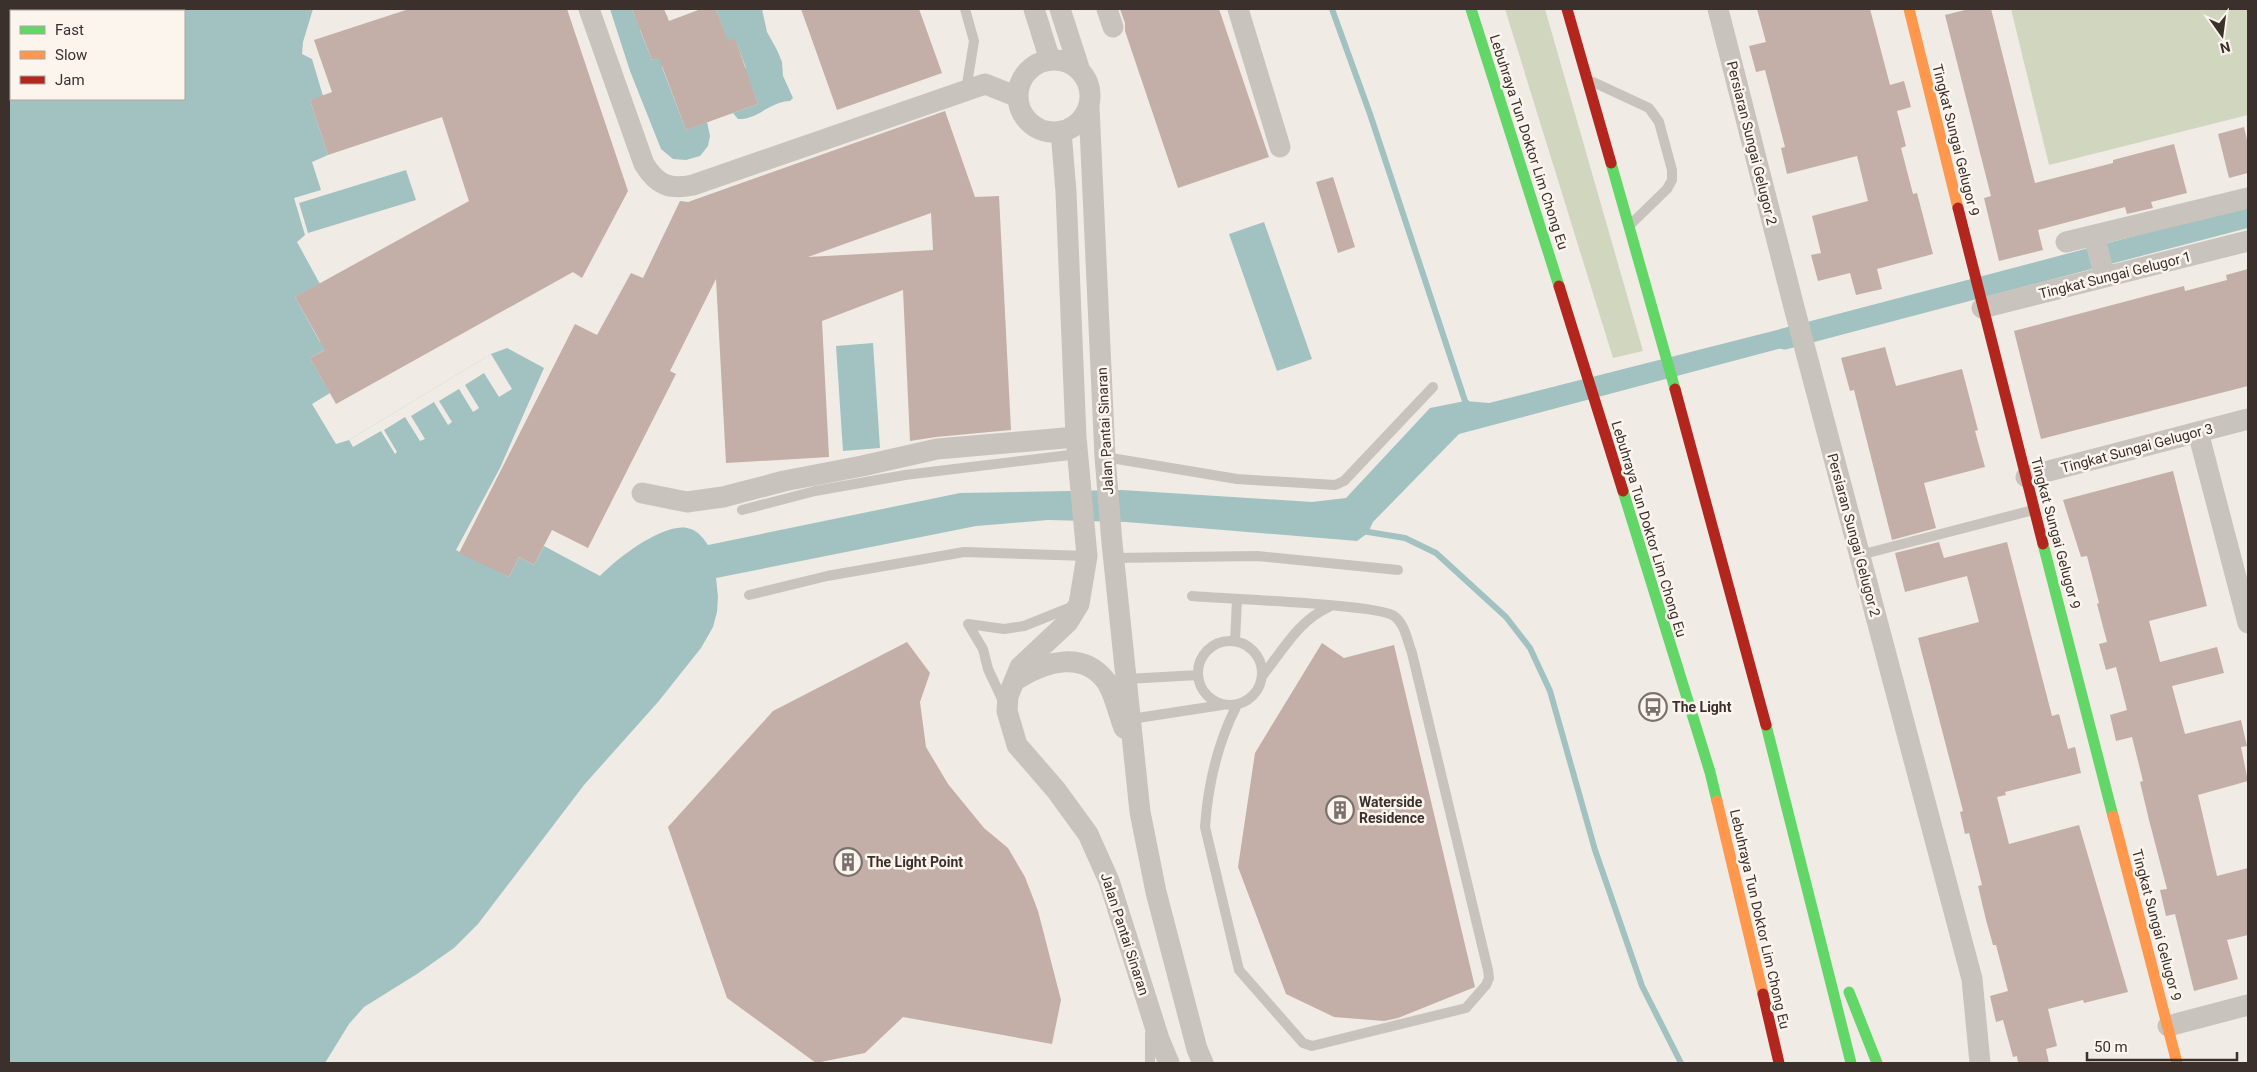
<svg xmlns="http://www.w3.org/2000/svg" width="2257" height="1072" font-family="Roboto,sans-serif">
<rect width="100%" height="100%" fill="#f0ebe5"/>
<path fill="#d1d6bf" d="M 1505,9 L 1545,9 L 1643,351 L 1613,358 Z
M 2011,9 L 2248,9 L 2248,115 L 2049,165 Z"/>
<path fill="#a1c2c1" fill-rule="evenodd" d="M 9,9 L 313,9 L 303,42 L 302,54 L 312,59 L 323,96 L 310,100 L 328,155 L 312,162 L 321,190 L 294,198 L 305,235 L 297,242 L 320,284 L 295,297 L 320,342 L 327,338 L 332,346 L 310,358 L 330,393 L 312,404 L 336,444 L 349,440 L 491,354 L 507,348 L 544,368 L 500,468 L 456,550 L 509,577 L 519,557 L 534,565 L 544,546 L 600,576 C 616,559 667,519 691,529 C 699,532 704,539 708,545 L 960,493 L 1122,490 L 1312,502 L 1346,498 L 1430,408 L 1465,401 L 1489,403 L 1793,326 L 1797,344 L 1459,434 L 1373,522 L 1368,533 L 1357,541 L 1126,522 L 1048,520 L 976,526 L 716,578 L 718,597 L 717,612 L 713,627 L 701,648 L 658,702 L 584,785 L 478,924 L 454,948 L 417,974 L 364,1007 L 349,1024 L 325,1063 L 9,1063 ZM 11,11 L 184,11 L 184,99 L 11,99 Z
M 610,9 L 632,9 L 639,26 L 667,15 L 668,20 L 640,30 L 652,60 L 680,50 L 684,58 L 662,67 L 686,130 L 707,122 L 710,136 L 708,146 L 700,156 L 686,160 L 673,159 L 661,149 L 630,71 Z
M 716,9 L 762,9 L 767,32 L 777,50 L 782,62 L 783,76 L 793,98 L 790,101 C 771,101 757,120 738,119 L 733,113 L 758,104 L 747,74 L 720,79 L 746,68 L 735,39 L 707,49 L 725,34 Z
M 406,170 L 416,200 L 308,233 L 299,203 Z
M 1264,222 L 1312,359 L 1277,371 L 1229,234 Z
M 873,343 L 880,448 L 843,451 L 836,346 Z"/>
<path fill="#f0ebe5" d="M 491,354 L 512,389 L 499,397 L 484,373 L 465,385 L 479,408 L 473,412 L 459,389 L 439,401 L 452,422 L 448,425 L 434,402 L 411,416 L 425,439 L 420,441 L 405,417 L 384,430 L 397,452 L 395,454 L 381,431 L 353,447 L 349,440 Z"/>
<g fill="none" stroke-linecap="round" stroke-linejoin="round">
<path stroke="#a1c2c1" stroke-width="6" d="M 1332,9 L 1370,114 L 1465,401 L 1470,407
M 1362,531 L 1405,538 L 1436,553 L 1506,617 L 1530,648 L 1550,691 L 1595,850 L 1642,986 L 1681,1063"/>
<path stroke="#a1c2c1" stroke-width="21" d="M 1784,339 L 2248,217"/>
</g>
<path fill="#c3afa7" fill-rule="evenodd" d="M 409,9 L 567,9 L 628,191 L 582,278 L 573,272 L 336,404 L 310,358 L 325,350 L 295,297 L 469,201 L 442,117 L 328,155 L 310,100 L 332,92 L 314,40 Z
M 632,9 L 664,9 L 669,21 L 701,9 L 716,9 L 728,41 L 735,38 L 758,104 L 686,130 L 659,58 L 652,60 Z
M 801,9 L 919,9 L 942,73 L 837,110 Z
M 1120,9 L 1219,9 L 1269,157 L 1178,188 L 1125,31 L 1125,23 Z
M 1757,9 L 1870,9 L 1890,85 L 1904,81 L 1911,107 L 1897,111 L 1906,146 L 1901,148 L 1913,194 L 1917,193 L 1933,254 L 1877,269 L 1882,289 L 1856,295 L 1850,273 L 1818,281 L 1811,255 L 1821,253 L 1812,216 L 1868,201 L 1857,156 L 1787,174 L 1781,148 L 1785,147 L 1765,70 L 1756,72 L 1749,46 L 1766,42 Z
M 1969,9 L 1991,9 L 2035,183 L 2113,163 L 2113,160 L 2174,144 L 2187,193 L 2151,202 L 2153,208 L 2127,214 L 2125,207 L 2038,230 L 2043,250 L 1999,261 L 1984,198 L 1991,196 L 1945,15 Z
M 945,111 L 975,197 L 999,196 L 1011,430 L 936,437 L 910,441 L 903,290 L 822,321 L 829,457 L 726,463 L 716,279 L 670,371 L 676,374 L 588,548 L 552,530 L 534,565 L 519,557 L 509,577 L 459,553 L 575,324 L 597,335 L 631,273 L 643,278 L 680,201 L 688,202 ZM 931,213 L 933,250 L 808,257 Z
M 2244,127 L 2248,144 L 2248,173 L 2229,178 L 2218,134 Z
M 1333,177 L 1355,247 L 1338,253 L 1316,182 Z
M 2248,269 L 2248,386 L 2041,439 L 2014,331 L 2184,286 L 2185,291 L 2227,280 L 2226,275 Z
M 1885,347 L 1896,386 L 1962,369 L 1978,430 L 1975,431 L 1985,467 L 1924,483 L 1936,528 L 1892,540 L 1854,390 L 1850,391 L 1841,358 Z
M 2173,471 L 2207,606 L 2149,621 L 2160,662 L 2217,647 L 2224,673 L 2172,686 L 2185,734 L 2241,720 L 2247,746 L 2241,747 L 2248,781 L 2198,795 L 2217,876 L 2248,868 L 2248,935 L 2227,940 L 2238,979 L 2194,991 L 2175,914 L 2166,916 L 2160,890 L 2167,889 L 2149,820 L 2140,782 L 2143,781 L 2132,737 L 2116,741 L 2110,715 L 2127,710 L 2116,667 L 2106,670 L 2099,644 L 2107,642 L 2097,604 L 2099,603 L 2087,556 L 2081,557 L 2063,500 Z
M 1939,542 L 1944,558 L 2007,542 L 2052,716 L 2059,714 L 2068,749 L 2075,747 L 2081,773 L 2005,792 L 2006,795 L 1997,797 L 2009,844 L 2079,825 L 2128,992 L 2084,1003 L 2083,1000 L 2048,1009 L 2057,1046 L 2046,1049 L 2049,1063 L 2018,1063 L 2017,1056 L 2013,1057 L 2003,1020 L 1996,1022 L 1990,996 L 2008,991 L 1996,945 L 1993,945 L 1986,920 L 1978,886 L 1982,885 L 1969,833 L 1965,834 L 1960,812 L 1963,811 L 1918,638 L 1979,622 L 1967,576 L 1905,592 L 1895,553 Z
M 907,642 L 930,673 L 920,702 L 926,747 L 948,784 L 984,828 L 1008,848 L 1025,877 L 1038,911 L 1061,1000 L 1052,1044 L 903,1017 L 865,1053 L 816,1063 L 727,998 L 668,827 L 773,711 Z
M 1322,643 L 1344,658 L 1394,645 L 1475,987 L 1398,1018 L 1384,1021 L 1334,1017 L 1286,994 L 1238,867 L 1255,753 Z"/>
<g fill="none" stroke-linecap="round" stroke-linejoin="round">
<path stroke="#c9c3be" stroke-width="10" d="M 965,9 L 974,41 L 966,90
M 1593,82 L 1649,108 L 1659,122 L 1672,170 L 1672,180 L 1667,189 L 1632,223
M 1105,457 L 1237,479 L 1335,485 L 1344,481 L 1433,387
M 742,510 L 815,491 L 905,475 L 1078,454
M 1860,555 L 2033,510
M 1113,558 L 1257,556 L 1398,570
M 749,595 L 827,576 L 964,552 L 1087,556
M 1192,596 C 1222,599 1378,604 1394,616 C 1405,624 1407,640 1412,653 L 1488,970 L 1489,978 L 1486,985 L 1466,1008 L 1312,1046 L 1303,1043 L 1239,970 L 1205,827 C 1208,784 1217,744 1237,705
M1198 673a32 32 0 1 1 64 0a32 32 0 1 1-64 0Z
M 1235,641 L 1237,600
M 1263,675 C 1284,649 1298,621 1329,607
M 1127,679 L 1198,675
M 1004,703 L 988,669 L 983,649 L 968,624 L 1004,629 L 1024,626 L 1074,606
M 1131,719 L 1222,705
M 1150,1034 L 1150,1063"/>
<path stroke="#c9c3be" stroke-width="21" d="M 589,9 L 644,164 C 657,185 669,190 693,185 L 985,84 L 1018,97
M 1034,9 L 1050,60
M 1060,9 L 1080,71
M 1107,9 L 1113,27
M 1238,9 L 1280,147
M 1718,9 L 1795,311 L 1972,979 L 1980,1063
M1018 96a36 36 0 1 1 72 0a36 36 0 1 1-72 0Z
M 1089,106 L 1105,457 L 1112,543 L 1140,812 L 1156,892 L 1197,1049 L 1203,1063
M 1061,131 L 1066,192 L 1076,437 L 1087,556 L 1079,604 L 1068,622 L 1020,667 L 1008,696 L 1007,711 L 1017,745 L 1056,790 L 1088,834 L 1109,881 L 1159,1039 L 1169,1063
M 2090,236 L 2095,240 L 2105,277
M 2066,242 L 2248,198
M 1982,308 L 2248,241
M 2198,432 L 2248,623
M 2026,477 L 2248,419
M 642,493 L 687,502 L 723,497 L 784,481 L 862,466 L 937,449 L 1076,437
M 1019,678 C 1047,661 1083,651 1106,681 C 1115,694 1118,713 1124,728
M 2168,1026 L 2248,1005"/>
<path stroke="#63d668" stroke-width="11" d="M 1471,9 L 1559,286
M 1611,163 L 1675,389
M 1623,491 L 1710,772 L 1717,801
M 2043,544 L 2113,816
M 1766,725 L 1851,1063
M 1849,992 L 1877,1063"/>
<path stroke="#ff974d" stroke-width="11" d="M 1909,9 L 1958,208
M 1717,801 L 1763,994
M 2113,816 L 2177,1063"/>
<path stroke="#b3261e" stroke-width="11" d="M 1567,9 L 1611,163
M 1958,208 L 2043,544
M 1559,286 L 1623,491
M 1675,389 L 1766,725
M 1763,994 L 1779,1063"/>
</g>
<defs>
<symbol id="bus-ring" viewBox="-11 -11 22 22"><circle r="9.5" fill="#fbf5ee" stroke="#7a716c" stroke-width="1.5"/><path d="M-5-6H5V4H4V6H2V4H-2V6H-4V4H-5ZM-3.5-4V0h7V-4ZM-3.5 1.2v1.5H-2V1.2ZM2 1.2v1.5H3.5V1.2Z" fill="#7a716c"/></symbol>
<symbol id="building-ring" viewBox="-11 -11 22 22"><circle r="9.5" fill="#fbf5ee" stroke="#7a716c" stroke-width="1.5"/><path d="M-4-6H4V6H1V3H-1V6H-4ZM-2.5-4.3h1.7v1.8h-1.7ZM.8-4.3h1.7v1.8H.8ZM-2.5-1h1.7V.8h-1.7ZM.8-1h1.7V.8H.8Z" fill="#7a716c"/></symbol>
</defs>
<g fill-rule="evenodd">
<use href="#bus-ring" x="1637" y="691" width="32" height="32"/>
<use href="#building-ring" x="1324" y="794" width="32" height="32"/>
<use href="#building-ring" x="832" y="846" width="32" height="32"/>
</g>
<g text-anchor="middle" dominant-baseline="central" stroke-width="5" stroke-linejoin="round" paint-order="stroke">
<g font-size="14" fill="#3b302b" stroke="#fbf5ee">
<text transform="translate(1956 140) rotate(76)">Tingkat Sungai Gelugor 9</text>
<text transform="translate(1529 142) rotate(72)">Lebuhraya Tun Doktor Lim Chong Eu</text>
<text transform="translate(1752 143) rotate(76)">Persiaran Sungai Gelugor 2</text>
<text transform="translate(2115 275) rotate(-14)">Tingkat Sungai Gelugor 1</text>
<text transform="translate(1105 431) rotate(-93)">Jalan Pantai Sinaran</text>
<text transform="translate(2137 448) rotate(-15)">Tingkat Sungai Gelugor 3</text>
<text transform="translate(1649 529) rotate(73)">Lebuhraya Tun Doktor Lim Chong Eu</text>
<text transform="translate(2056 533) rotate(75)">Tingkat Sungai Gelugor 9</text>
<text transform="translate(1854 535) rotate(75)">Persiaran Sungai Gelugor 2</text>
<text transform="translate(1760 919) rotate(77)">Lebuhraya Tun Doktor Lim Chong Eu</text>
<text transform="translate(2157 925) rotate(75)">Tingkat Sungai Gelugor 9</text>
<text transform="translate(1125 934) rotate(72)">Jalan Pantai Sinaran</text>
</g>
<g font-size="14" font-weight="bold" fill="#3b302b" stroke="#fbf5ee" text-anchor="start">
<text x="1672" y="707">The Light</text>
<text x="1359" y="802">Waterside<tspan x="1359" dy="16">Residence</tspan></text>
<text x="867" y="862">The Light Point</text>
</g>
</g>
<rect width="2257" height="1072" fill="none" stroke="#3b302b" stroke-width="20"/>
<rect x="10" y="10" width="175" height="90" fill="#fbf5ee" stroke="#aea6a0"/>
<rect x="20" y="26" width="25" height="8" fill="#63d668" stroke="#aea6a0"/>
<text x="55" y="35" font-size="15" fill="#3b302b">Fast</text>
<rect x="20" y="51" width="25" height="8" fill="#ff974d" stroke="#aea6a0"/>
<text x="55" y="60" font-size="15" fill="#3b302b">Slow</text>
<rect x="20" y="76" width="25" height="8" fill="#b3261e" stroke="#aea6a0"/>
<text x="55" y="85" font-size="15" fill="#3b302b">Jam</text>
<g transform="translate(2222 35) rotate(166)" stroke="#fbf5ee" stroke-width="4" paint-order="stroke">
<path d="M0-4L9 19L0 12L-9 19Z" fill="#3b302b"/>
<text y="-8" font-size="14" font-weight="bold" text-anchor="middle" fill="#3b302b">N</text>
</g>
<path d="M2087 1052v8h150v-8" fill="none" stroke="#3b302b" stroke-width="2.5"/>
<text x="2094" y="1052" font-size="15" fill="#3b302b" stroke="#fbf5ee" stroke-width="4" paint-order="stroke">50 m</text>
</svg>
